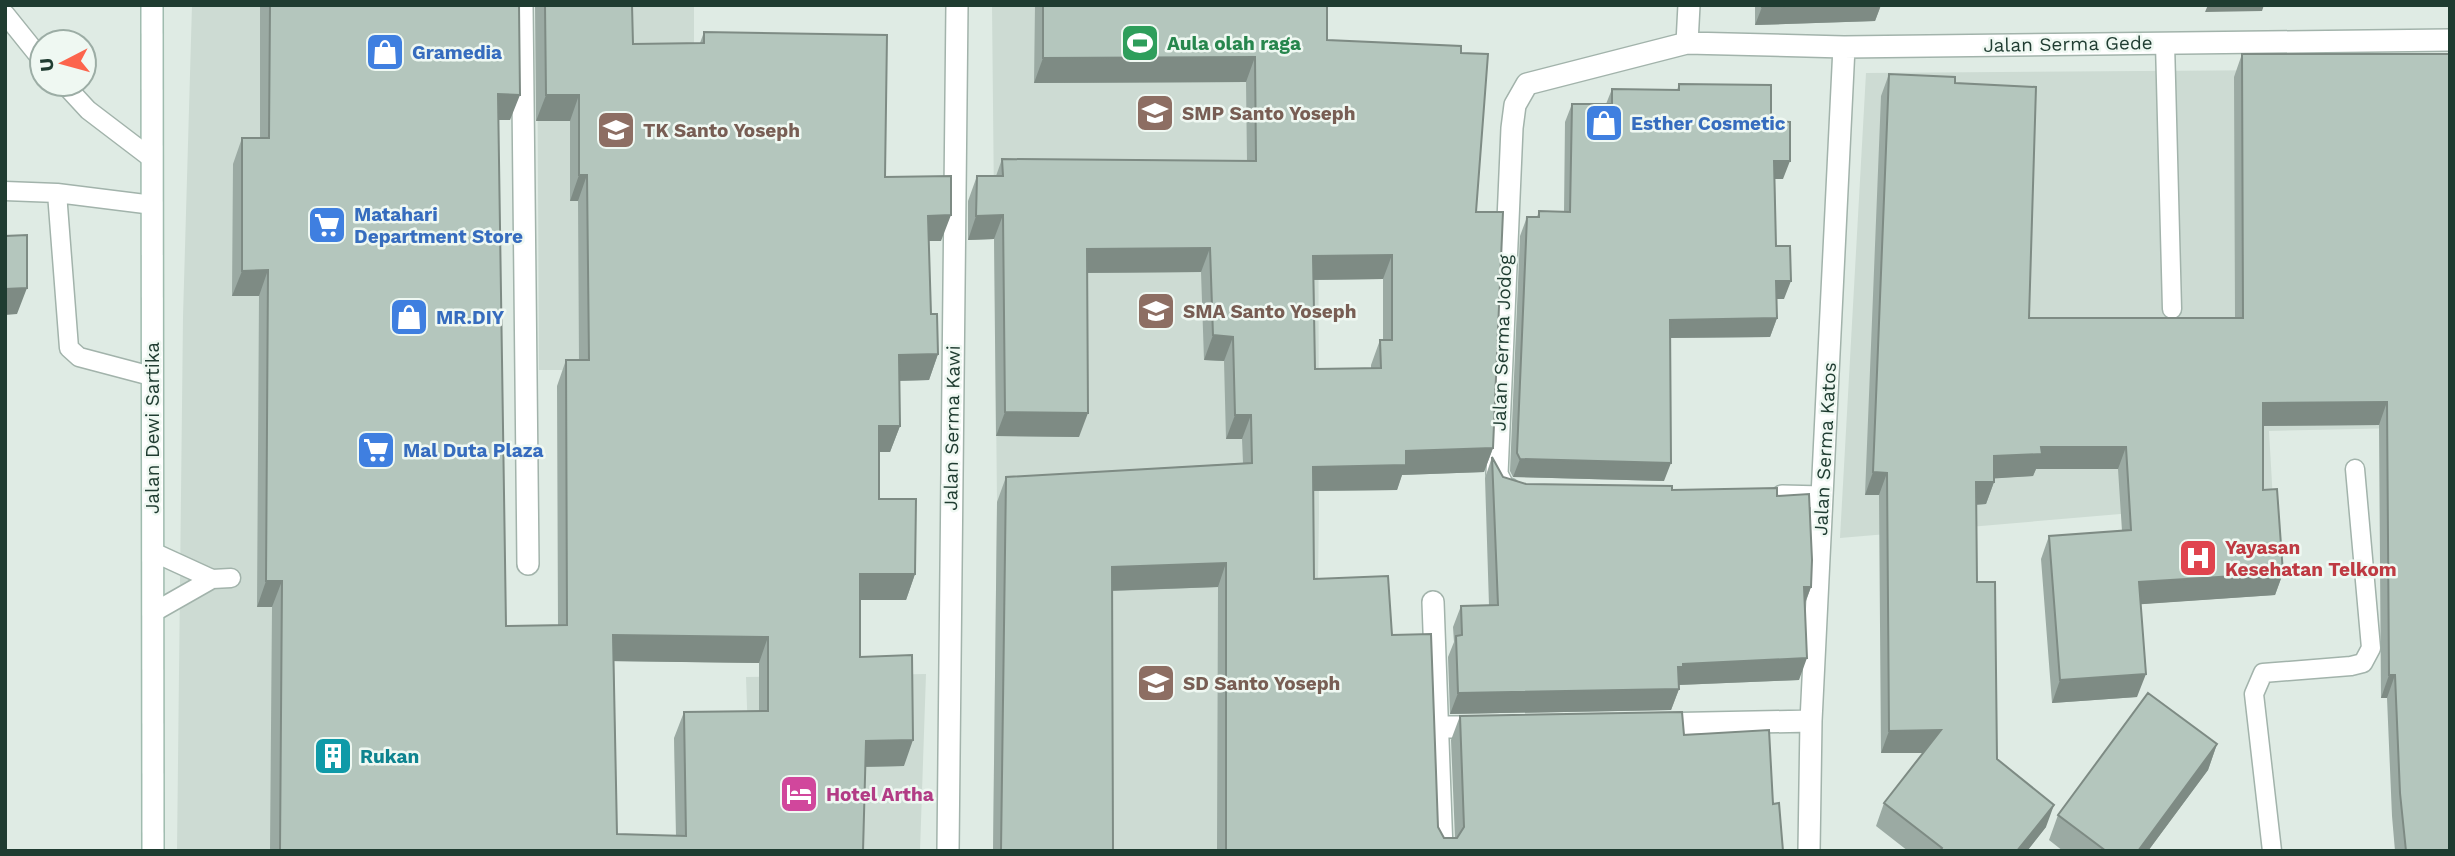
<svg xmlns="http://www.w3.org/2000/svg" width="2455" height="856" font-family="'Work Sans',sans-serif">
<rect width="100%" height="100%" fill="#dfebe4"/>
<path fill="#cddbd3" d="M 192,5 L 486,5 L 510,851 L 177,851 L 183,317 Z
M 537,5 L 694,5 L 694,370 L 539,370 Z
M 992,5 L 1318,5 L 1319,513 L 1314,851 L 993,851 L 997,502 Z
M 2450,69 L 2450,427 L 2269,431 L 2273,501 L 1840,538 L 1866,73 Z
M 926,674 L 920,851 L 677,851 L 674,738 L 748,737 L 746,677 Z"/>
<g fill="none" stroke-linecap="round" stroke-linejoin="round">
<defs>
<path id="service" d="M 5,14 L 42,60
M 2165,43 L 2172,309
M 64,84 L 88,110 L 151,158
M 5,191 L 57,193 L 153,205
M 57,193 L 69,348 L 79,357 L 151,376
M 153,552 L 212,579 L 154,612
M 212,579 L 231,578
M 2272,851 L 2254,694 L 2263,673 L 2351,666 L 2363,663 L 2371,648 L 2355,469"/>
<path id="minor" d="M 522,5 L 528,564
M 1687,43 L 1689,5
M 1509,489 L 1504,488 L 1497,474 L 1512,128 L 1515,105 L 1527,84 L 1687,43 L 1844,47 L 2450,40
M 1782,496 L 1822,497
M 1433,602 L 1442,851
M 1654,724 L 1811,721
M 1438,727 L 1485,727
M 948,851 L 957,5
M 1809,851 L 1811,721 L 1844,47"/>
<path id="secondary" d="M 152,5 L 153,851"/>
</defs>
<use href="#service" stroke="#a2b3ab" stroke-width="21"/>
<use href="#minor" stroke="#a2b3ab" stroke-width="24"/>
<use href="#secondary" stroke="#9fbbae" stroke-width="24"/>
<use href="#service" stroke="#fff" stroke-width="18"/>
<use href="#minor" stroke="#fff" stroke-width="21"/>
<use href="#secondary" stroke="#fff" stroke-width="21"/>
</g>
<path fill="#9baaa3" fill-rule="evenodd" d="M 260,5 L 519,5 L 510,120 L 498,120 L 506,626 L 558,625 L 557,386 L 566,360 L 579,360 L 578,201 L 570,201 L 570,121 L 536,121 L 535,5 L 632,5 L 633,44 L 700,43 L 704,32 L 885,177 L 941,241 L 929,241 L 931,314 L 938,354 L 929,380 L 899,381 L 900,426 L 890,452 L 879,452 L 879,499 L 915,574 L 906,600 L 860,600 L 860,657 L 904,766 L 865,767 L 863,851 L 270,851 L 272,607 L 257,607 L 259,296 L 232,296 L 233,164 L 242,138 L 260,138 ZM 614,661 L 759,663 L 759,711 L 684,712 L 674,738 L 676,836 L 617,834 Z
M 1035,5 L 1327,5 L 1327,40 L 1461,53 L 1476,212 L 1493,448 L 1484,472 L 1402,475 L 1397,490 L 1313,491 L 1314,579 L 1392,635 L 1438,827 L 1444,838 L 1455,838 L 1451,740 L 1460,716 L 1684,735 L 1773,804 L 1783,851 L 1217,851 L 1218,587 L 1112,591 L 1113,851 L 993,851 L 997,502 L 1006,477 L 1243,463 L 1242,439 L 1226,439 L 1224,361 L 1204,360 L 1201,272 L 1087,273 L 1079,437 L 996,436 L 994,239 L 968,240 L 968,201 L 977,176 L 996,176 L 1002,159 L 1247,161 L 1246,82 L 1034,83 ZM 1383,279 L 1383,340 L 1380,340 L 1371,365 L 1371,368 L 1315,369 L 1314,280 Z
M 1755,5 L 1881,5 L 1875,21 L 1755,25 Z
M 2242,54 L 2450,54 L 2450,851 L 2395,851 L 2392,816 L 2387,698 L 2381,698 L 2379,425 L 2263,426 L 2263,490 L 2283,573 L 2275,595 L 2140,604 L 2137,697 L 2052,703 L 2041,559 L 2049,536 L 2122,531 L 2118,469 L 2036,469 L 2033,476 L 1994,478 L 1994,482 L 1986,504 L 1976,505 L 1977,582 L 1997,759 L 2046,827 L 2027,851 L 1908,851 L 1876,826 L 1884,803 L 1923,753 L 1881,753 L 1879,495 L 1865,495 L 1881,96 L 1889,74 L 1955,83 L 2029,318 L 2235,318 L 2234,77 Z
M 1679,84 L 1771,121 L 1783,179 L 1775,179 L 1776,246 L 1784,299 L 1777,299 L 1777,318 L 1770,337 L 1670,338 L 1664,481 L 1513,477 L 1510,471 L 1520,236 L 1527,217 L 1537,217 L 1539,211 L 1564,212 L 1565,122 L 1572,104 L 1606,104 L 1612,89 L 1677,90 Z
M 1492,457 L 1503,477 L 1526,484 L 1777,496 L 1811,587 L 1805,604 L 1799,680 L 1679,685 L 1679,689 L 1671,710 L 1450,714 L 1448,657 L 1454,642 L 1453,627 L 1461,606 L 1489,605 L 1485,478 Z
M 2217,744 L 2208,770 L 2148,851 L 2063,851 L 2049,840 L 2058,815 Z"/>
<path fill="#7e8b84" d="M 1814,5 L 1881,5 L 1875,21 L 1755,25 L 1762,7 Z
M 2108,5 L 2134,5 L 2107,6 Z
M 2208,5 L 2264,5 L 2262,11 L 2205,12 Z
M 1255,57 L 1246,82 L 1034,83 L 1043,58 Z
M 498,94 L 520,95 L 510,120 L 488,120 Z
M 546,95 L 579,95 L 570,121 L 536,121 Z
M 1774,161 L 1790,161 L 1783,179 L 1768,179 Z
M 579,175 L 587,175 L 578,201 L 570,201 Z
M 951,215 L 941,241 L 919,241 L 928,216 Z
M 1003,215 L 994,239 L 968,240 L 976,216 Z
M 1210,248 L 1201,272 L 1078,273 L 1087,249 Z
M 1392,255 L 1383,279 L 1305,280 L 1313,256 Z
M 268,270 L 259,296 L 232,296 L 242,271 Z
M 1776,281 L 1791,281 L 1784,299 L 1770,299 Z
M 27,288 L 17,314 L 5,315 L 5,289 Z
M 1777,318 L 1770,337 L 1664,338 L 1670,320 Z
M 1213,335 L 1233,337 L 1224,361 L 1204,360 Z
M 938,354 L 929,380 L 890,381 L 899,355 Z
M 2387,402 L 2379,425 L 2255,426 L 2263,403 Z
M 1005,412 L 1088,413 L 1079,437 L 996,436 Z
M 1235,415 L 1251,415 L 1242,439 L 1226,439 Z
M 879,426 L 900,426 L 890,452 L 870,452 Z
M 2041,447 L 2126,447 L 2118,469 L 2036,469 L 2033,476 L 1986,479 L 1994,456 Z
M 1493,448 L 1484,472 L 1402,475 L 1397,490 L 1304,491 L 1313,467 L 1406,451 Z
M 1520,459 L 1671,463 L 1664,481 L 1513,477 Z
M 1873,472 L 1887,473 L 1879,495 L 1865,495 Z
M 1976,482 L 1994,482 L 1986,504 L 1968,505 Z
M 1226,563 L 1218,587 L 1103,591 L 1112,567 Z
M 2283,573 L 2275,595 L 2130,605 L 2139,582 Z
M 860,574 L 915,574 L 906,600 L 851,600 Z
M 266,581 L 282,581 L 272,607 L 257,607 Z
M 1804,587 L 1811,587 L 1803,608 Z
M 613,635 L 768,637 L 759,663 L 604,661 Z
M 1807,658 L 1799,680 L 1677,685 L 1678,667 L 1683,664 Z
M 2146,674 L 2137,697 L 2052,703 L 2060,680 Z
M 2389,675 L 2395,675 L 2387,698 L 2381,698 Z
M 1679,689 L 1671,710 L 1450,714 L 1458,693 Z
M 1941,730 L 1933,753 L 1881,753 L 1889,731 Z
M 913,740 L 904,766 L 856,767 L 866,741 Z
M 2217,744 L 2208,770 L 2148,851 L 2138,851 Z
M 2054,805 L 2046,827 L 2027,851 L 2017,851 Z"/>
<path fill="#b4c6bd" stroke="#7e8b84" stroke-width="2" fill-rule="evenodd" d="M 270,5 L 519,5 L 520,95 L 498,94 L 506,626 L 567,625 L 566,360 L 589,360 L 587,175 L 579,175 L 579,95 L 546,95 L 545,5 L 632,5 L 633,44 L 704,43 L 704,32 L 887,35 L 885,177 L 951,176 L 951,215 L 928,216 L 931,314 L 937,314 L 938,354 L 899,355 L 900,426 L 879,426 L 879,499 L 916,499 L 915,574 L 860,574 L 860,657 L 912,655 L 913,740 L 866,741 L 863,851 L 280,851 L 282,581 L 266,581 L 268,270 L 242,271 L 242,138 L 269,138 ZM 613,635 L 768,637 L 768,711 L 684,712 L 686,836 L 617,834 Z
M 1043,5 L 1327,5 L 1327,40 L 1461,46 L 1461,53 L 1488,54 L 1476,212 L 1503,212 L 1493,448 L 1406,451 L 1406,465 L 1313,467 L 1314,579 L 1388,576 L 1392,635 L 1431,634 L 1438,827 L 1444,838 L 1457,838 L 1464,827 L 1460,716 L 1682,712 L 1684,735 L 1769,730 L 1773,804 L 1779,803 L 1783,851 L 1226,851 L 1226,563 L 1112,567 L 1113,851 L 1001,851 L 1006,477 L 1252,463 L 1251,415 L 1235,415 L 1233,337 L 1213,335 L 1210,248 L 1087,249 L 1088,413 L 1005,412 L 1003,215 L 976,216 L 977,176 L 1003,176 L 1002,159 L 1256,161 L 1255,57 L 1043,58 ZM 1392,255 L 1392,340 L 1380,340 L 1381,368 L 1315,369 L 1313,256 Z
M 1762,5 L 1814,5 L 1762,7 Z
M 2242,54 L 2450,54 L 2450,851 L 2406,851 L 2400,793 L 2395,675 L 2389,675 L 2387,402 L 2263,403 L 2263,490 L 2277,489 L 2283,573 L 2139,582 L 2146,674 L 2060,680 L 2049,536 L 2131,530 L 2126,447 L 2041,447 L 2042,454 L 1994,456 L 1994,482 L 1976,482 L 1977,582 L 1995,582 L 1997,759 L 2054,805 L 2017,851 L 1940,851 L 1942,848 L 1884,803 L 1941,730 L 1889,731 L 1887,473 L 1873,472 L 1889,74 L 1955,77 L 1955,83 L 2036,87 L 2029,318 L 2243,318 Z
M 1679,84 L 1771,85 L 1771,121 L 1790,122 L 1790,161 L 1774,161 L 1776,246 L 1790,246 L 1791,281 L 1776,281 L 1777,318 L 1670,320 L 1671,463 L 1520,459 L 1517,453 L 1527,217 L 1539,217 L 1539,211 L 1570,212 L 1572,104 L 1612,104 L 1612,89 L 1679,90 Z
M 27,235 L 27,288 L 5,289 L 5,236 Z
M 1492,457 L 1503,477 L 1526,484 L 1672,486 L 1672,490 L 1777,488 L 1777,496 L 1809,494 L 1812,560 L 1811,587 L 1804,587 L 1807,658 L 1683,664 L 1683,667 L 1678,667 L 1679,689 L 1458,693 L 1456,636 L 1462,635 L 1461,606 L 1498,605 Z
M 2148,693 L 2217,744 L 2138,851 L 2106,851 L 2058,815 Z"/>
<defs>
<symbol id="stadium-square" viewBox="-11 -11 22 22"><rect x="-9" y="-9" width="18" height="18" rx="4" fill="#2e9e5b" stroke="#eff8f2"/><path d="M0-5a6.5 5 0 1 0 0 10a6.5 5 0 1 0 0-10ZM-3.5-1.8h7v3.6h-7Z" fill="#fff"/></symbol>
<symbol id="shop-square" viewBox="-11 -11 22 22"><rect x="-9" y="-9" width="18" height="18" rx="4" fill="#3f7fe0" stroke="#eff8f2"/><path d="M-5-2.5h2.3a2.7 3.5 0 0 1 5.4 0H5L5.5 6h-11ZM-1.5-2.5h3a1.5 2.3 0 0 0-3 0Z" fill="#fff"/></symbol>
<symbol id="school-square" viewBox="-11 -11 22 22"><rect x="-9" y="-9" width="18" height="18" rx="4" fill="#8d6e63" stroke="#eff8f2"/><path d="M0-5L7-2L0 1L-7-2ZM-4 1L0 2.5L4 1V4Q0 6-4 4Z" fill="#fff"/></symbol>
<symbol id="supermarket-square" viewBox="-11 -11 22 22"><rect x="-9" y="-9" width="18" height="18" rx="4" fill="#3f7fe0" stroke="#eff8f2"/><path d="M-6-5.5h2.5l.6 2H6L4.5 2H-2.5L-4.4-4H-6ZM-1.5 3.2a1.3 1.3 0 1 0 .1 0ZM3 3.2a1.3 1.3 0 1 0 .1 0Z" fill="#fff"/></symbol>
<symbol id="hospital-square" viewBox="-11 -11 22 22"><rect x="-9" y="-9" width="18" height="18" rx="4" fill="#e0444e" stroke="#eff8f2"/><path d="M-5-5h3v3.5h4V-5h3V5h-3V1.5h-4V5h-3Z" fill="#fff"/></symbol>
<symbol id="building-square" viewBox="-11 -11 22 22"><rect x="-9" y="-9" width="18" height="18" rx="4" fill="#0f9aa8" stroke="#eff8f2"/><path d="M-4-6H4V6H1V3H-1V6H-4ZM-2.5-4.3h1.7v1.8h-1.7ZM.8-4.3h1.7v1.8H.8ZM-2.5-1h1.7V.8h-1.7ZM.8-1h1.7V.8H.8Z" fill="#fff"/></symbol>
<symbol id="hotel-square" viewBox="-11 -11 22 22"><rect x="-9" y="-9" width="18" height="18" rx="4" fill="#d1479c" stroke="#eff8f2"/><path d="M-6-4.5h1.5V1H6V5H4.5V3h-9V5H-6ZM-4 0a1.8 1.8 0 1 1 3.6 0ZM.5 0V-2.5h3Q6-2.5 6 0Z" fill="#fff"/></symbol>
</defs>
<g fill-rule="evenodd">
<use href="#stadium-square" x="1118" y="21" width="44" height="44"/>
<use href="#shop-square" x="363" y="30" width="44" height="44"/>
<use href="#school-square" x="1133" y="91" width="44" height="44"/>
<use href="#shop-square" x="1582" y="101" width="44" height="44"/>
<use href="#school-square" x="594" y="108" width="44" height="44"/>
<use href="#supermarket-square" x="305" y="203" width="44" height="44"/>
<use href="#school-square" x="1134" y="289" width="44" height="44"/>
<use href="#shop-square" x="387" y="295" width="44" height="44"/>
<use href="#supermarket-square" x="354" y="428" width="44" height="44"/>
<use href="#hospital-square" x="2176" y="536" width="44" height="44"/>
<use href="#school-square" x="1134" y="661" width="44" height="44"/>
<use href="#building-square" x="311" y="734" width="44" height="44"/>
<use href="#hotel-square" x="777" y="772" width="44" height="44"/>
</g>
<g text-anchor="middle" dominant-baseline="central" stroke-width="5" stroke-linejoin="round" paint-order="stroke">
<g font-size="19" font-weight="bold" fill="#27864d" stroke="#eff8f2" text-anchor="start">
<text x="1167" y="43">Aula olah raga</text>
</g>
<g font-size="19" fill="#1f3c31" stroke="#eff8f2">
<text transform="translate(2068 44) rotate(-1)">Jalan Serma Gede</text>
<text transform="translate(1502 343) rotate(-88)">Jalan Serma Jodog</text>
<text transform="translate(152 428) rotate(-90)">Jalan Dewi Sartika</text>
<text transform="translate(952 428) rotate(-89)">Jalan Serma Kawi</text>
<text transform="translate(1825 449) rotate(-87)">Jalan Serma Katos</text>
</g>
<g font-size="19" font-weight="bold" fill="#366cbe" stroke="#eff8f2" text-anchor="start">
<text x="412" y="52">Gramedia</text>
<text x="1631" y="123">Esther Cosmetic</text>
<text x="354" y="214">Matahari<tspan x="354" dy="22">Department Store</tspan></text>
<text x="436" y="317">MR.DIY</text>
<text x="403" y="450">Mal Duta Plaza</text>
</g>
<g font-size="19" font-weight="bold" fill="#785e54" stroke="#eff8f2" text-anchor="start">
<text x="1182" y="113">SMP Santo Yoseph</text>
<text x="643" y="130">TK Santo Yoseph</text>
<text x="1183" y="311">SMA Santo Yoseph</text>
<text x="1183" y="683">SD Santo Yoseph</text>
</g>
<g font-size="19" font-weight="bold" fill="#be3a42" stroke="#eff8f2" text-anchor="start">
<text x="2225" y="547">Yayasan<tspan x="2225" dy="22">Kesehatan Telkom</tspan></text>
</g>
<g font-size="19" font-weight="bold" fill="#0d838f" stroke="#eff8f2" text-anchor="start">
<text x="360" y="756">Rukan</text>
</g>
<g font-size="19" font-weight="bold" fill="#b23c85" stroke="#eff8f2" text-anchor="start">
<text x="826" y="794">Hotel Artha</text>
</g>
</g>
<rect width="2455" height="856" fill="none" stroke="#1f3c31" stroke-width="14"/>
<g transform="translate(63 63) rotate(264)"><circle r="33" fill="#eff8f2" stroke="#9cada5" stroke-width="2"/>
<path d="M0-5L12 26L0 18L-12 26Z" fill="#fc644c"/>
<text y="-10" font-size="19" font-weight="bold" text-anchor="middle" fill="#1f3c31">U</text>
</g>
</svg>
